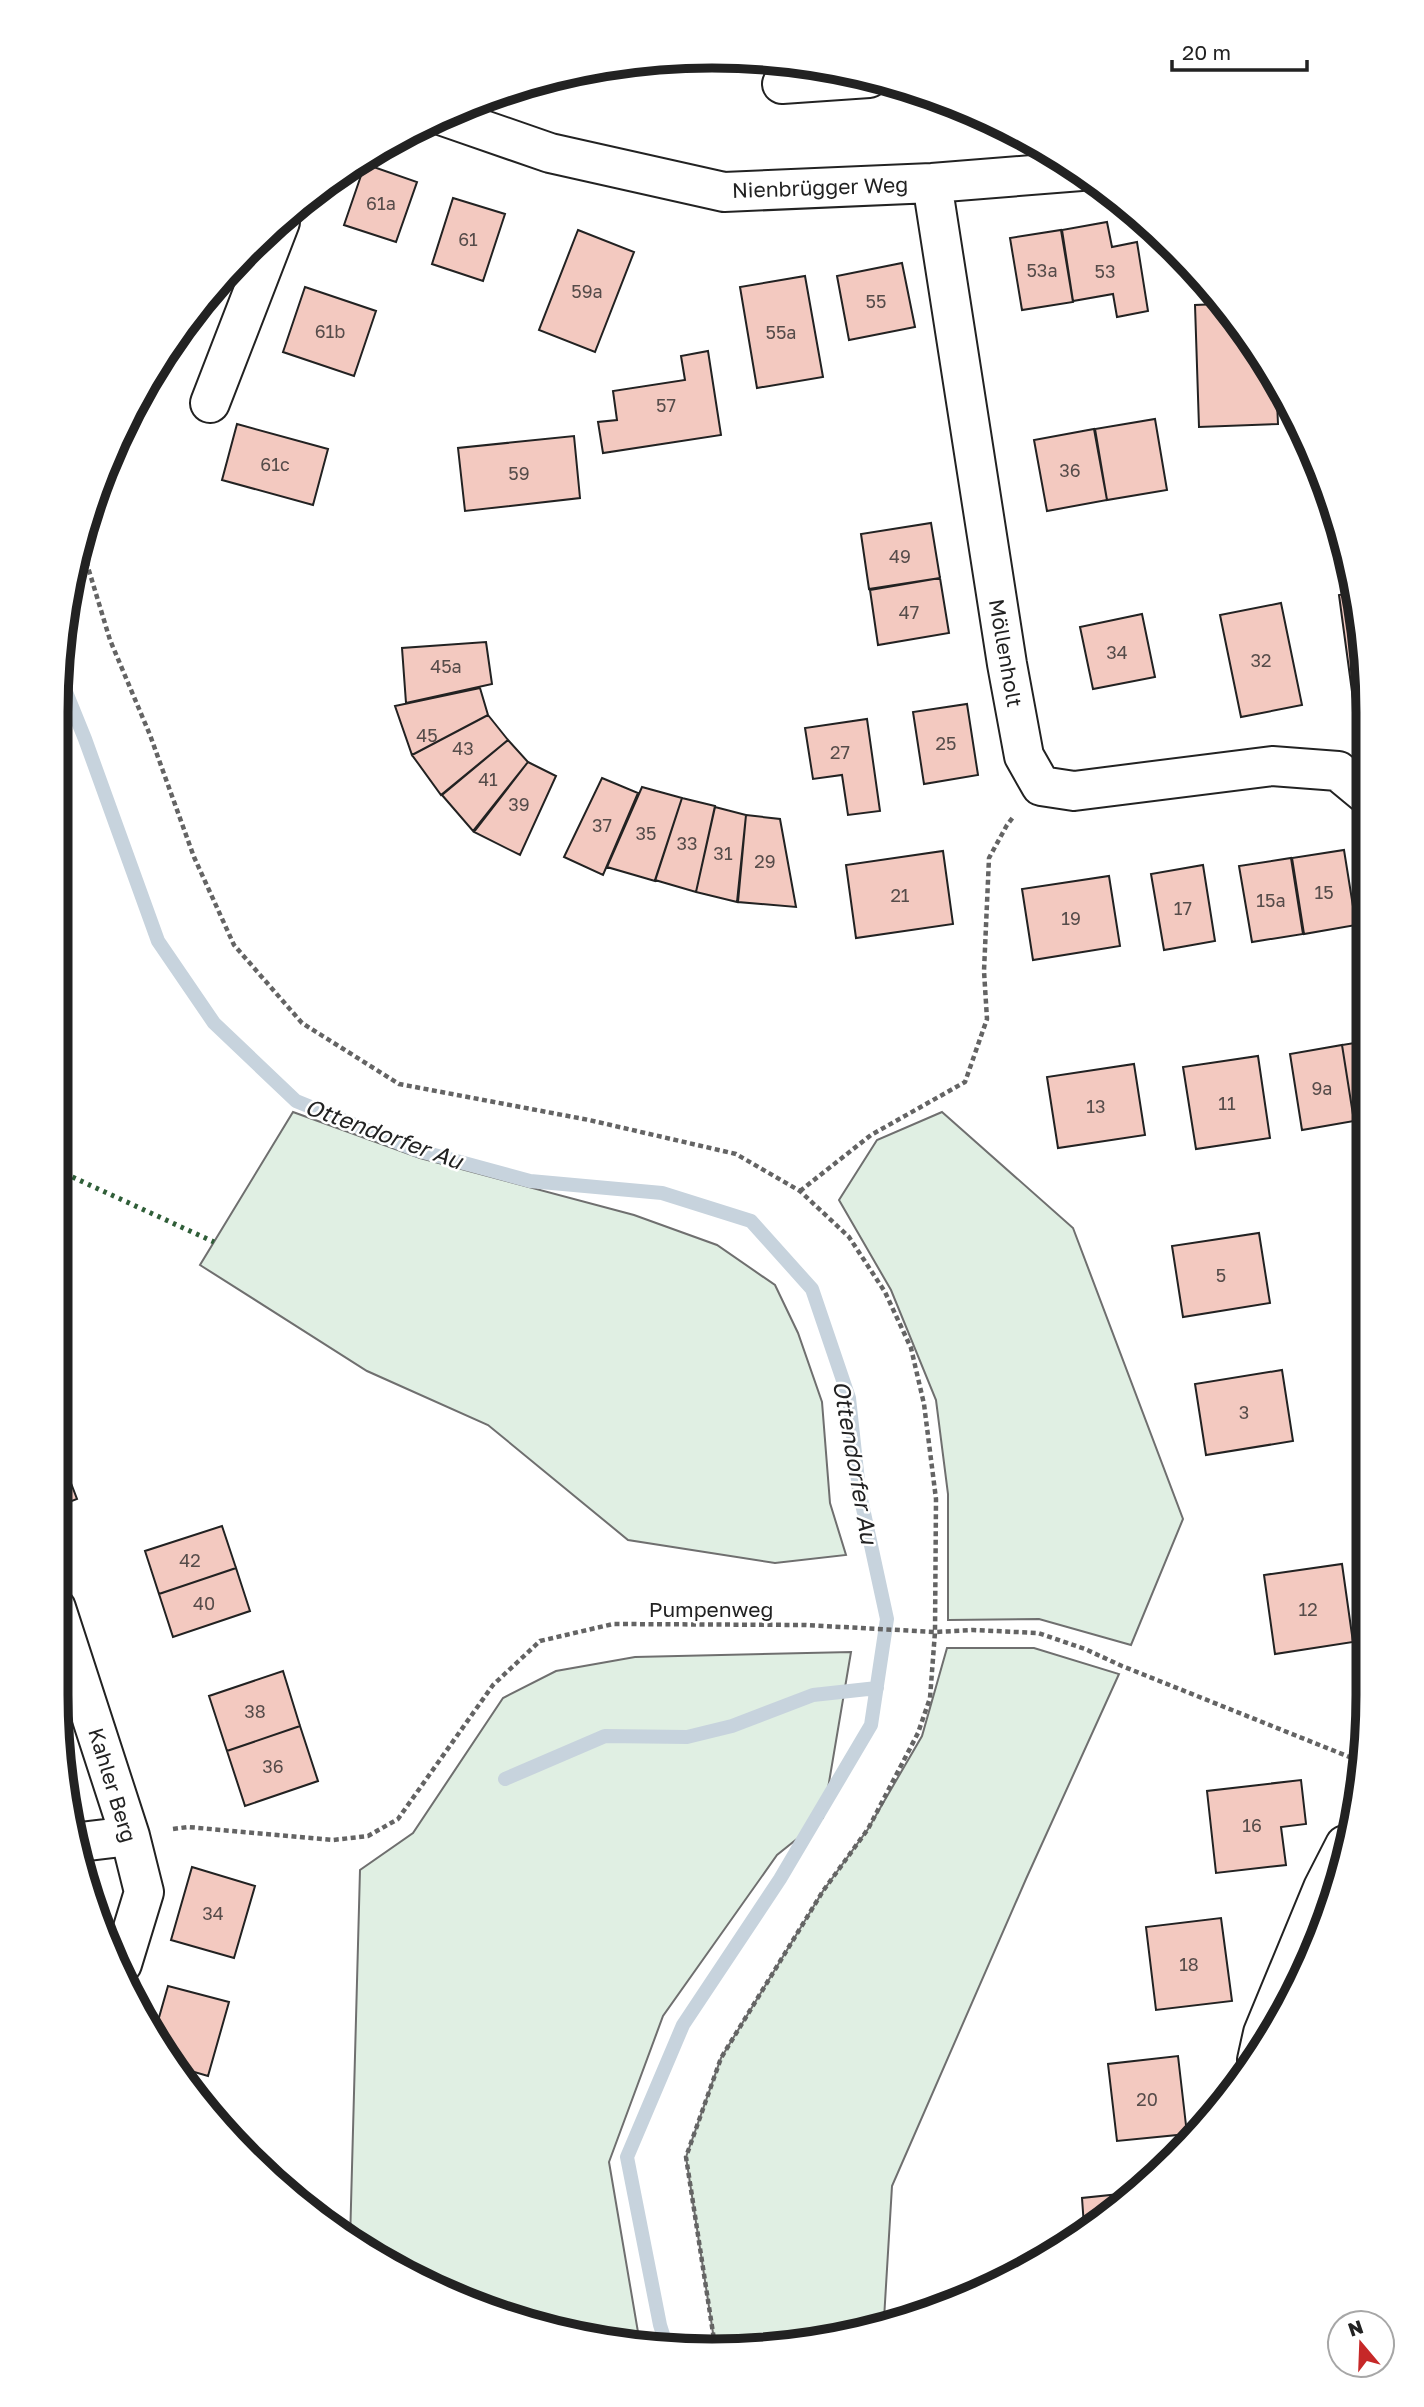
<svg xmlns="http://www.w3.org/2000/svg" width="1424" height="2407" font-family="'Golos Text',sans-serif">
<rect width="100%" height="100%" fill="#fff"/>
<path fill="#e0efe3" stroke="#6f6f6f" stroke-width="2" d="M 293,1112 L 420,1158 L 634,1215 L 717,1245 L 775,1285 L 798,1333 L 822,1402 L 830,1503 L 846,1555 L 775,1563 L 628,1540 L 488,1425 L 367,1371 L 200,1265 Z
M 942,1112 L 1073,1228 L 1183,1519 L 1131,1645 L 1039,1619 L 948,1620 L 948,1494 L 936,1400 L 891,1290 L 839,1200 L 877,1140 Z
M 947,1648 L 1034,1648 L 1119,1674 L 1026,1879 L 892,2186 L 884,2319 L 755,2350 L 715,2346 L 686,2157 L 721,2058 L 823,1891 L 868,1829 L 922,1736 Z
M 851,1652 L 823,1818 L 777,1855 L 663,2016 L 609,2162 L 639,2338 L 542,2329 L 350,2242 L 360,1870 L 413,1833 L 503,1698 L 556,1671 L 635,1657 Z"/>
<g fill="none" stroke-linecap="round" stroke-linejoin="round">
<path stroke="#c7d3dd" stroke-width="14" d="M 57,670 L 85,739 L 158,941 L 214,1023 L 296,1101 L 416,1150 L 530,1181 L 662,1193 L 751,1221 L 812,1289 L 849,1398 L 859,1490 L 887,1619 L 871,1725 L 780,1879 L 683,2025 L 627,2157 L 660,2325 L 665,2341
M 505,1779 L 605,1736 L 687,1737 L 732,1726 L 813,1695 L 877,1688"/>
</g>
<path fill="#f3c9c0" stroke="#222" stroke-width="2" d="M 365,164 L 417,182 L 396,242 L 344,225 Z
M 453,198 L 505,214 L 483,281 L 432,264 Z
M 1107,222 L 1112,247 L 1137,242 L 1148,311 L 1117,317 L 1113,294 L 1073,301 L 1062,230 Z
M 578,230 L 634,252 L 595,352 L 539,330 Z
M 1061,230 L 1073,302 L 1022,310 L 1010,238 Z
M 902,263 L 915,327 L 849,340 L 837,276 Z
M 805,276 L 823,377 L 757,388 L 740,287 Z
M 305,287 L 376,311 L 354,376 L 283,352 Z
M 1219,304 L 1276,379 L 1278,424 L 1199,427 L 1195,305 Z
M 708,351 L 721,435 L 603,453 L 598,422 L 617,420 L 613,391 L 685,380 L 681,356 Z
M 1155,419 L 1167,490 L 1107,500 L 1095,429 Z
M 237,424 L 328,449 L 313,505 L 222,480 Z
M 1094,429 L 1107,500 L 1047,511 L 1034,440 Z
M 574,436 L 580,498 L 465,511 L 458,448 Z
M 931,523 L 940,578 L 869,589 L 861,534 Z
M 940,578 L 949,633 L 878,645 L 870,590 Z
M 1352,593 L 1367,669 L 1367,697 L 1353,699 L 1339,595 Z
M 1281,603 L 1302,705 L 1241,717 L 1220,615 Z
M 1142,614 L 1155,677 L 1093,689 L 1080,627 Z
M 486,642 L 492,684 L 406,703 L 402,648 Z
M 480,688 L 488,715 L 412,755 L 395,706 Z
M 967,704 L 978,775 L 924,784 L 913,712 Z
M 488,715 L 508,740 L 441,795 L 412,755 Z
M 867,719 L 880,811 L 848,815 L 842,775 L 813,779 L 805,728 Z
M 508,740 L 528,762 L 473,831 L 442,795 Z
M 528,762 L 556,776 L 520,855 L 474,832 Z
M 602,778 L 638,793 L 603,875 L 564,857 Z
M 642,787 L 682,798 L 655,881 L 607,867 Z
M 682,798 L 715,806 L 696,892 L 655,880 Z
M 715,807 L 746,815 L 737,902 L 696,892 Z
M 746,815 L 780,819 L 796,907 L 738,902 Z
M 1344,850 L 1356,925 L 1304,934 L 1292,858 Z
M 943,851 L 953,924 L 856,938 L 846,865 Z
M 1291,858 L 1303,934 L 1252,942 L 1239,866 Z
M 1203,865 L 1215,941 L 1164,950 L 1151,874 Z
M 1109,876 L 1120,946 L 1033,960 L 1022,889 Z
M 1367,1041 L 1367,1119 L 1354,1121 L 1342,1045 Z
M 1342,1045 L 1354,1121 L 1302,1130 L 1290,1054 Z
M 1258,1056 L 1270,1138 L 1196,1149 L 1183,1067 Z
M 1134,1064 L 1145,1135 L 1058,1148 L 1047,1077 Z
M 1259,1233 L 1270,1303 L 1183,1317 L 1172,1246 Z
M 1282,1370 L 1293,1441 L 1206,1455 L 1195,1384 Z
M 56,1444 L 77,1499 L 56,1507 Z
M 222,1526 L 236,1568 L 159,1594 L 145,1551 Z
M 1342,1564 L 1353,1642 L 1275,1654 L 1264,1575 Z
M 236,1568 L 250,1611 L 173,1637 L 159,1594 Z
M 283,1671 L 300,1726 L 227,1751 L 209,1696 Z
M 300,1726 L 318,1781 L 245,1806 L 227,1751 Z
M 1301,1780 L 1306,1824 L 1281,1827 L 1286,1865 L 1216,1873 L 1207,1791 Z
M 192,1867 L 255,1886 L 234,1958 L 171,1940 Z
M 1221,1918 L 1232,2001 L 1156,2010 L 1146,1927 Z
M 168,1986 L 229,2002 L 208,2076 L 177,2067 L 156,2028 Z
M 1178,2056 L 1187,2134 L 1117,2141 L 1108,2064 Z
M 1139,2192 L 1084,2226 L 1082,2198 Z"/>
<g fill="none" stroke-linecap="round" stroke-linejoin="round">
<defs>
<path id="minor" d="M 782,84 L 869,78
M 443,116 L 550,153 L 724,192 L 932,183 L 1081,171
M 932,183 L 1007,664 L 1024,756 L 1041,786 L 1074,791 L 1272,766 L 1338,771 L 1367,795
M 210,403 L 280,222
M 56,1608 L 130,1836 L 144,1892 L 122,1964
M 80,1842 L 130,1836
M 1257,2060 L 1263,2033 L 1323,1888 L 1345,1845"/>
</defs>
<use href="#minor" stroke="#222" stroke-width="42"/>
<path stroke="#646464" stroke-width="4.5" stroke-dasharray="5 3.5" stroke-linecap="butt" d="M 84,536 L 87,564 L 110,640 L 150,735 L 194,857 L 234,945 L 302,1023 L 399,1084 L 589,1120 L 736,1154 L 800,1191 L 849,1237 L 885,1292 L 911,1348 L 924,1404 L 936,1499 L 935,1632 L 930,1698 L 918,1733 L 868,1829 L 823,1891 L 721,2058 L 686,2157 L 715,2346
M 800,1191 L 871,1135 L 965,1082 L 987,1019 L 984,971 L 989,858 L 1007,825 L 1014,816
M 173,1829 L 188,1827 L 333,1840 L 368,1836 L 398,1819 L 493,1685 L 540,1641 L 613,1624 L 805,1625 L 935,1632 L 973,1630 L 1038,1633 L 1085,1649 L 1122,1666 L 1362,1762"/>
<use href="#minor" stroke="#fff" stroke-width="38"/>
<path stroke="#2f5e38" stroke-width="5" stroke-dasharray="3.5 5" stroke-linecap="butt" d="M 57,1170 L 214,1242"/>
</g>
<g text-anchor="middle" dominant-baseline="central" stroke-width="5" stroke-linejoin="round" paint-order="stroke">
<g font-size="18" fill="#564c4a">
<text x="381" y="203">61a</text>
<text x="468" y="239">61</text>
<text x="1042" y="270">53a</text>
<text x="1105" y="271">53</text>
<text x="587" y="291">59a</text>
<text x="876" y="301">55</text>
<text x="330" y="331">61b</text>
<text x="781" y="332">55a</text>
<text x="666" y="405">57</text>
<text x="275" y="464">61c</text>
<text x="1070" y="470">36</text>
<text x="519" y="473">59</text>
<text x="900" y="556">49</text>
<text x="909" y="612">47</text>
<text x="1117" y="652">34</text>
<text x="1261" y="660">32</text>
<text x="446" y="666">45a</text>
<text x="427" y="735">45</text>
<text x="946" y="743">25</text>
<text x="463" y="748">43</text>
<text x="840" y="752">27</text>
<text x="488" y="779">41</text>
<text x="519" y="804">39</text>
<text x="602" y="825">37</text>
<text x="646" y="833">35</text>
<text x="687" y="843">33</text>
<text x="723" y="853">31</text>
<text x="765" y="861">29</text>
<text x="1324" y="892">15</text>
<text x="900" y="895">21</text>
<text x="1271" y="900">15a</text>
<text x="1183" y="908">17</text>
<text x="1071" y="918">19</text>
<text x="1322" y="1088">9a</text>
<text x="1227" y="1103">11</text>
<text x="1096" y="1106">13</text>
<text x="1221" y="1275">5</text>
<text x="1244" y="1412">3</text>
<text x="190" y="1560">42</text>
<text x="204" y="1603">40</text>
<text x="1308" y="1609">12</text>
<text x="255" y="1711">38</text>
<text x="273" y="1766">36</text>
<text x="1252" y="1825">16</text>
<text x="213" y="1913">34</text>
<text x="1189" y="1964">18</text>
<text x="1147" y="2099">20</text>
</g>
<g font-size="21" fill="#222" stroke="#fff">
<text transform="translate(820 187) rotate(-2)">Nienbrügger Weg</text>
<text transform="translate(1006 653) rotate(80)">Möllenholt</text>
<text x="711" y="1609">Pumpenweg</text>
<text transform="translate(113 1785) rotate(73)">Kahler Berg</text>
</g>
<g font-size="23" font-style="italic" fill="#222" stroke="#fff">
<text transform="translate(384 1133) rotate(20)">Ottendorfer Au</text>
<text transform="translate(856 1462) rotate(80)">Ottendorfer Au</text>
</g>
</g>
<path d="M0 0H1424V2407H0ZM712 68H712A644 644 0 0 1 1356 712V1695A644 644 0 0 1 712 2339H712A644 644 0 0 1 68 1695V712A644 644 0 0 1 712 68Z" fill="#fff" fill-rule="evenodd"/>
<path fill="none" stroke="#222" stroke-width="9" d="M712 68H712A644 644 0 0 1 1356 712V1695A644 644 0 0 1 712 2339H712A644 644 0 0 1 68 1695V712A644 644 0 0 1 712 68Z"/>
<g transform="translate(1361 2344) rotate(341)"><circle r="33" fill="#ffffff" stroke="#a7a7a7" stroke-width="2"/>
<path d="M0-5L12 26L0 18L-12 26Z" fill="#c62828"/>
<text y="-10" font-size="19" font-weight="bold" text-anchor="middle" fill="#222222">N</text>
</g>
<path d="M1172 60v10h135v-10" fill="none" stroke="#222222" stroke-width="3.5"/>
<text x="1182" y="60" font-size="21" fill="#222222" stroke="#ffffff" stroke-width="5" paint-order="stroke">20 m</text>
</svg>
